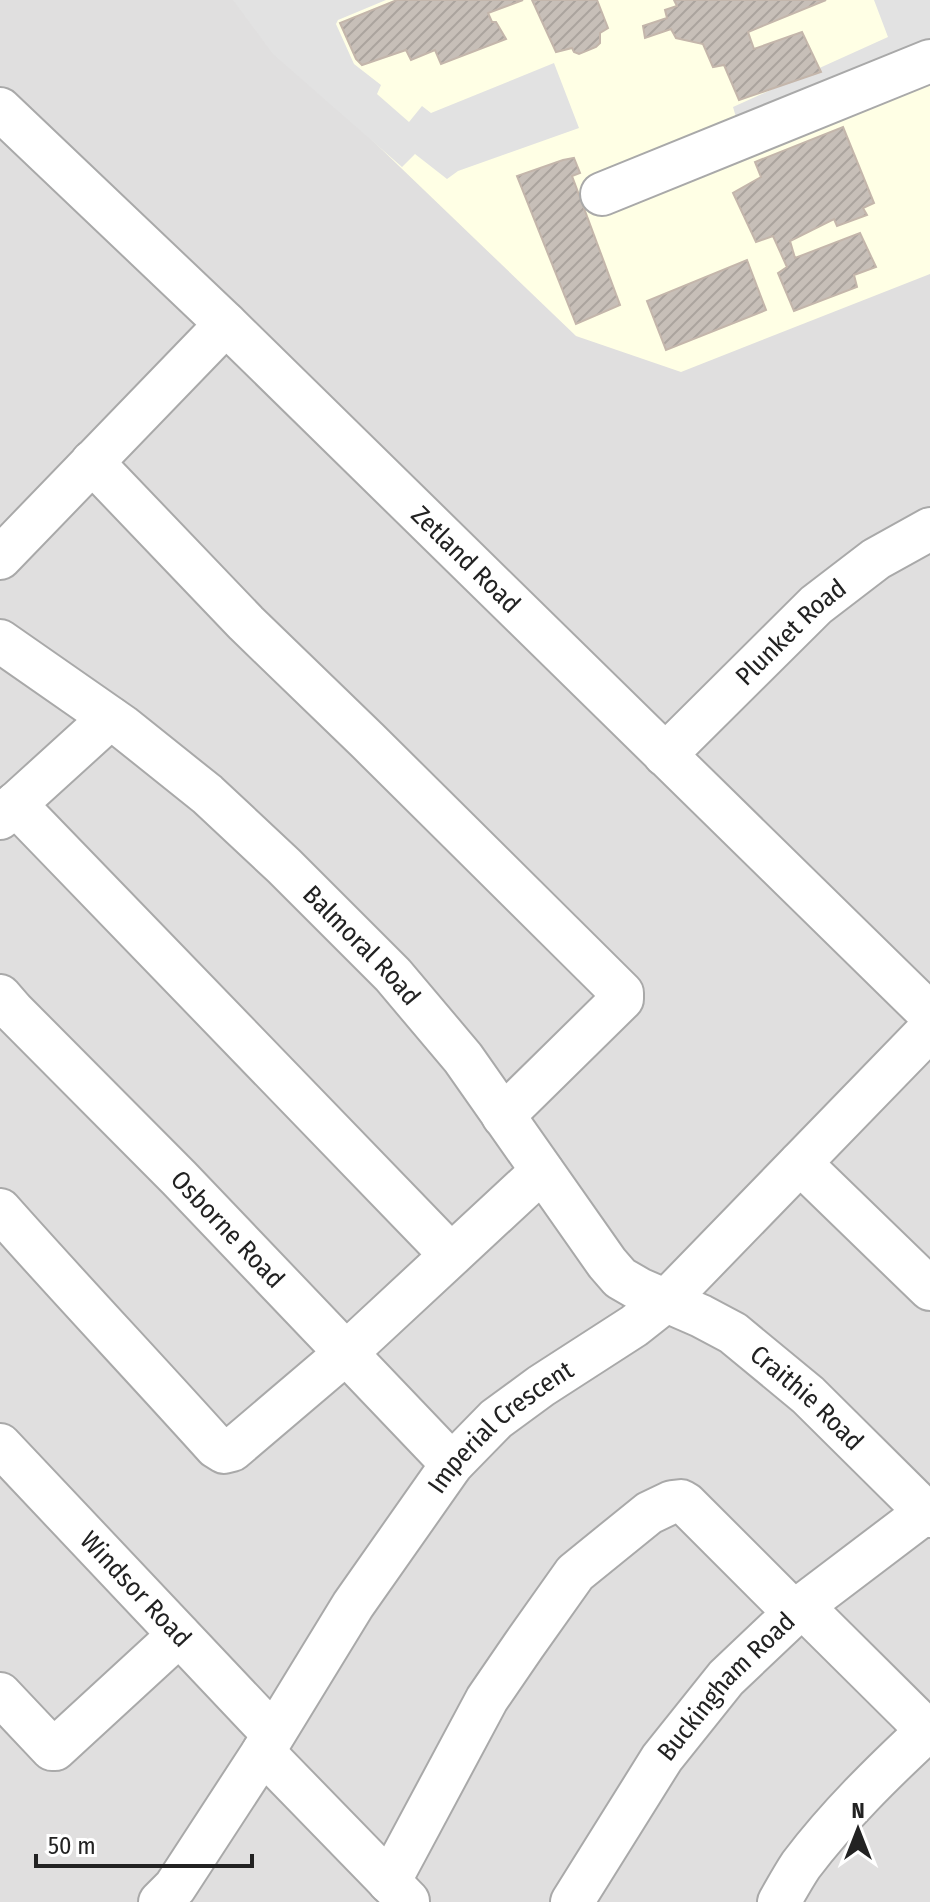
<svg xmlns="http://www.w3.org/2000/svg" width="930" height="1902" font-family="'Fira Sans Condensed',sans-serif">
<defs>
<pattern id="building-hatch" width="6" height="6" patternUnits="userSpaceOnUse" patternTransform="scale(2)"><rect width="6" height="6" fill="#c7bfb8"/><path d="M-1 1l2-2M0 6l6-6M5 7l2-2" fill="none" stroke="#aba49e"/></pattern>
</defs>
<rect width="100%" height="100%" fill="#f2efe9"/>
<path fill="#e0dfdf" d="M 0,0 L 930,0 L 930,1902 L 0,1902 Z"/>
<path fill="#ffffe5" d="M 236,0 L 930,0 L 930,274 L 681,372 L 576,336 L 272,44 Z"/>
<path fill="#e2e2e2" d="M 233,0 L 386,0 L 338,20 L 336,24 L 354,64 L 381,85 L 377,94 L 409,122 L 422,106 L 431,113 L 554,63 L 579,128 L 458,171 L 447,179 L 415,154 L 402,167 L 273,54 Z
M 874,0 L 930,0 L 930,48 L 738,124 L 733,107 L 888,37 Z"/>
<path fill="url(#building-hatch)" stroke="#c4b6ab" stroke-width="2" d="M 397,0 L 523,0 L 488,13 L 492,22 L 496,22 L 506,39 L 441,64 L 435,50 L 411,60 L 406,50 L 362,65 L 356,59 L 340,23 Z
M 532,0 L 597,0 L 608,28 L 600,33 L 600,43 L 596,47 L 579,54 L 574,52 L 572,48 L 556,52 Z
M 674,0 L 826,0 L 748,32 L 754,49 L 802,32 L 821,72 L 739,100 L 724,65 L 713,67 L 703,44 L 676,38 L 671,29 L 645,38 L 643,26 L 667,18 L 665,10 L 677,6 Z
M 843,127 L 874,203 L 863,208 L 867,215 L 837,226 L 834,219 L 790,241 L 795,258 L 860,233 L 876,267 L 854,275 L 857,287 L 794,311 L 778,273 L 787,267 L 773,236 L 756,242 L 733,193 L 761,177 L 755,162 Z
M 574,158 L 580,173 L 572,176 L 620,305 L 576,324 L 517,176 L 563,160 Z
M 747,260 L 766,310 L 666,350 L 647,301 Z"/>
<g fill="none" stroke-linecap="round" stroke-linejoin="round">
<defs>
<g id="minor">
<path id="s1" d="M 0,109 L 226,324 L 930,1014"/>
<path d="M 602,194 L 930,61"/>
<path d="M 92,462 L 246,623 L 368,741 L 622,993 L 622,999 L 503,1116"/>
<path d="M 0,558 L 226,324"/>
<path id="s2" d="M 0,641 L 122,726 L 207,794 L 284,866 L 393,975 L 463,1058 L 607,1263 L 620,1278 L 639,1289 L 701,1316 L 733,1333 L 808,1395 L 930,1516"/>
<path id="s3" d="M 665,755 L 816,605 L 876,559 L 930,529"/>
<path d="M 15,804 L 451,1255"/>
<path d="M 0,818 L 110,718"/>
<path id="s4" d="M 0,996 L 13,1011 L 179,1178 L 452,1464"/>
<path d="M 800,1163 L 930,1289"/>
<path d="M 0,1210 C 71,1290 144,1367 216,1447 L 224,1452 L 232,1450 L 346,1353 L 542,1171"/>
<path id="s5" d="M 0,1445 L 273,1734"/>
<path d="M 802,1606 L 930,1733"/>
<path d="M 0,1694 L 52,1749 L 55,1749 L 179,1635"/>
<path d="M 263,1752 L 408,1901"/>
<path d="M 389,1882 L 487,1699 L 524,1645 L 575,1573 L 649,1513 L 672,1502 L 681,1501 L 686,1504 L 795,1613"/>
<path id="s6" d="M 160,1902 L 175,1887 L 263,1752 L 353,1605 L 452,1464 L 496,1419 L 541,1386 L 634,1326 L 667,1300 L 930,1029"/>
<path id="s7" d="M 572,1902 L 662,1758 L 726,1678 L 802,1606 L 926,1512"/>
<path d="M 779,1902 C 786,1890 793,1877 801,1865 C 838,1816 883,1772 928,1730"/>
</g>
</defs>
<use href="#minor" stroke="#a9a9a9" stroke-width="46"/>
<use href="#minor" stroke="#fff" stroke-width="42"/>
</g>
<g text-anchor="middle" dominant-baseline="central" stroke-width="6" stroke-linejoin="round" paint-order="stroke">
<g font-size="26" fill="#222" stroke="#fff">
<text stroke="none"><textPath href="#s1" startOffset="648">Zetland Road</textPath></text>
<text stroke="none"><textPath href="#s3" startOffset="176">Plunket Road</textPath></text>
<text stroke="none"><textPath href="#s2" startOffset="474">Balmoral Road</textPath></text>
<text stroke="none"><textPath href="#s4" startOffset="326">Osborne Road</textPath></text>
<text stroke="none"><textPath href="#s2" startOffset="1120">Craithie Road</textPath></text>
<text stroke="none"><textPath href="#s6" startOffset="588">Imperial Crescent</textPath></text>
<text stroke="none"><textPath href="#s5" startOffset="198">Windsor Road</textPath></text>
<text stroke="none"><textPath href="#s7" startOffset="266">Buckingham Road</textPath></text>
</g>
</g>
<g transform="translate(858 1830)" stroke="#ffffff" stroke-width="6" paint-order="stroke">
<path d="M0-6L14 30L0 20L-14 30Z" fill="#222222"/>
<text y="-12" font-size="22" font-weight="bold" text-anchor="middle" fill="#222222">N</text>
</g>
<path d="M36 1854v12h216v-12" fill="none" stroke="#222222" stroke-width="4"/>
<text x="48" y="1854" font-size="24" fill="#222222" stroke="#ffffff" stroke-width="6" paint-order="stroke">50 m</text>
</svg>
